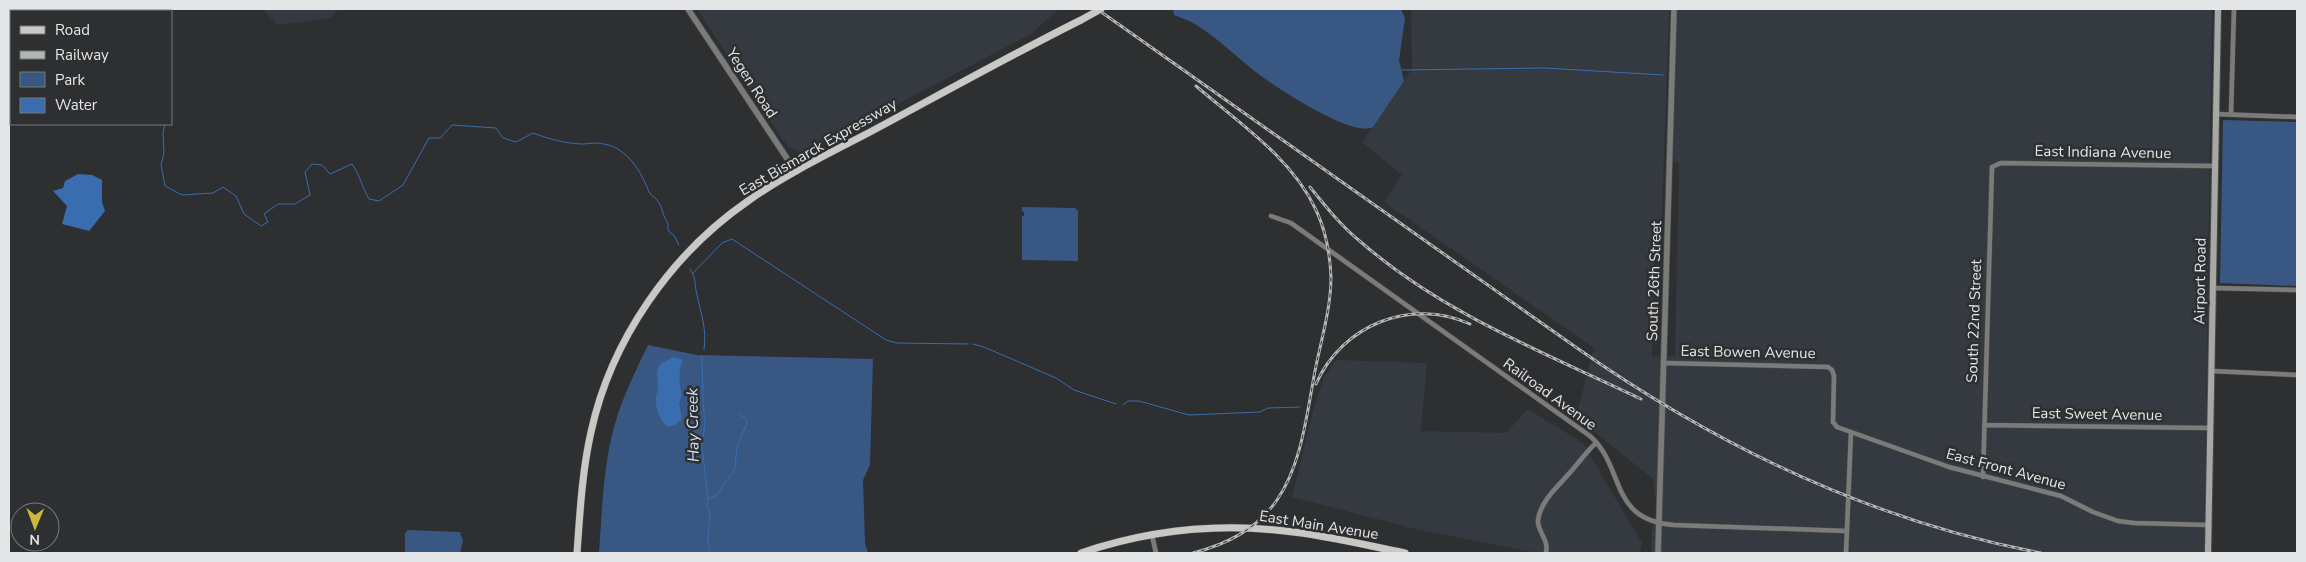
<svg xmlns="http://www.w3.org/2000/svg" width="2306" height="562" font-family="'Nunito Sans',sans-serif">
<rect width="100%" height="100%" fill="#2d2f31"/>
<path fill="#353a40" d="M 262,9 L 339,9 L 330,18 L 278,25 Z
M 697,9 L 1059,9 L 1031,34 L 807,152 L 801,152 L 789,147 L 781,138 Z
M 1411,9 L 1669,9 L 1661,243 L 1655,247 L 1652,357 L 1675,356 L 1679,163 L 1673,162 L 1677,9 L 2212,9 L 2204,553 L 1651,553 L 1652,527 L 1658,517 L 1653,479 L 1576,417 L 1594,348 L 1384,202 L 1402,175 L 1362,142 L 1412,69 Z
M 1336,360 L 1427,363 L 1421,431 L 1506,433 L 1528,409 L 1583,443 L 1642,543 L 1640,553 L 1539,553 L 1419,530 L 1292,497 L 1314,407 L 1324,377 Z"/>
<path fill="#385883" d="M 1173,9 L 1401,9 L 1405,18 L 1399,60 L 1404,81 L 1373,127 C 1354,138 1282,91 1264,78 C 1240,61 1220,39 1195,24 C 1188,20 1181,18 1174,15 Z
M 2223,120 L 2297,122 L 2297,286 L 2220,283 Z
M 1022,207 L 1075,208 L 1078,211 L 1078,261 L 1022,260 L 1022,216 L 1024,216 L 1024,212 L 1022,211 Z
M 648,345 L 697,355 L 873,359 L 870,465 L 863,480 L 865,543 L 868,553 L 599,553 C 602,511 603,468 614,427 C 622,398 635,372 648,345 Z
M 408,530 L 460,532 L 463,541 L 460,553 L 405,553 L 405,533 Z"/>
<path fill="#396db0" d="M 78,174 L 92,175 L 102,180 L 102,202 L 105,211 L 89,231 L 62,224 L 67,206 L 53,191 L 63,188 L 65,181 Z
M 674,357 L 683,360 C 678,368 679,387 682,395 L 679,403 L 682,419 L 675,425 L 668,427 C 660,421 655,409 656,398 C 656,394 658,391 658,387 C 658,377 655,373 660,364 Z"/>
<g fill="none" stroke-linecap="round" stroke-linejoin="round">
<path stroke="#396db0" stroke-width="1" d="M 1402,70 L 1544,68 L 1663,75
M 9,73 L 11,75
M 165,124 L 163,133 L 164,153 L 161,165 L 165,186 L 182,195 L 213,193 L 223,187 L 236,196 L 244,214 L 261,226 L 268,222 L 264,214 L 278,204 L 295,204 L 310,195 L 305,172 L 312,164 L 322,165 L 330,174 L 352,164 C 360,175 362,187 369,199 L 379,201 L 403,185 L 429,138 L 440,138 L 452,125 L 496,128 L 503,138 L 516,142 L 533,133 C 549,139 564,143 581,144 C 589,144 597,142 604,144 C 627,148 641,171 649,192 C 651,196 657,198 659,203 C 663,209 663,217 668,223 L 668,230 L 675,237 L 679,245
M 690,269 C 697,280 694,283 697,295 C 701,314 707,329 704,350
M 693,273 L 722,243 L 732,239 L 886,340 L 897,343 L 968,344
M 973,344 L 984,347 L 1056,378 L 1074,390 L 1116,404
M 702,356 L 703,401 L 705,422 L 702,447 L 708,499 L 707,505 L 710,514 L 708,540 L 710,553
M 1123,405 L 1128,401 L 1139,401 L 1189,415 L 1260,412 L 1268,408 L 1300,407
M 708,499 L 716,496 L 735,469 L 737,447 L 747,423 L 745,418 L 740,415"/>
<defs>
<path id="minor" d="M 2215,114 L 2297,117
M 2231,114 L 2234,9
M 1271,216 L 1291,223 L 1590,436 C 1626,468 1608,520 1674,525 L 1847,531
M 2212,288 L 2297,290
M 1664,363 L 1828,367 L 1832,370 L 1834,376 L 1833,422 L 1837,427 L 1949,467 L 2061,496 L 2093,512 L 2118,521 L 2134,523 L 2208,525
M 2211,371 L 2297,375
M 1984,425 L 2210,428
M 1983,477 L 1992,167 L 2001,163 L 2214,166
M 1152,535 L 1156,553
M 1546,553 C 1549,538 1537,532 1538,520 C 1541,499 1561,484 1573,469 C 1581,460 1587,451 1596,443
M 1846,553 L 1851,432"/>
<path id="tertiary" d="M 688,9 L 796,172
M 1658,553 L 1674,9"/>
<path id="secondary" d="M 2208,553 L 2218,9"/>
<path id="primary" d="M 577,553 C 580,512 582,472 591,432 C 611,340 671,254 748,201 C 786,174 830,153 872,131 C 941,94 1011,55 1081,20
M 1081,553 C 1146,531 1216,523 1285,531 C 1325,535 1365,545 1405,553"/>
</defs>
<use href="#minor" stroke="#4a4c4e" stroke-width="5.5"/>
<use href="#tertiary" stroke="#4a4c4e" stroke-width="7"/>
<use href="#secondary" stroke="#4a4c4e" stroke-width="8"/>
<use href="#primary" stroke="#4a4c4e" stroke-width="8"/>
<use href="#minor" stroke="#7b7b7a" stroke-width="4.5"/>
<use href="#tertiary" stroke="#7b7b7a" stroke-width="5.5"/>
<use href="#secondary" stroke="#a7a7a5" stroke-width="6"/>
<use href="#primary" stroke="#c8c8c5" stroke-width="7"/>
<defs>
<path id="rail" d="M 1097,9 L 1577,348 C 1717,446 1872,521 2041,553
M 1310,187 C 1326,207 1342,227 1362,243 C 1444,314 1545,353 1641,399
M 1316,384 C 1342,325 1411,297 1470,324
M 1193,553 C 1227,544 1256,530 1277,500 C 1303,462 1307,410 1316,366 C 1322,337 1331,307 1331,277 C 1330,254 1326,231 1316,210 C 1292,158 1239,123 1196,86"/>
</defs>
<use href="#rail" stroke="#b4b5b6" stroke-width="3"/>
<use href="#rail" stroke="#2d2f31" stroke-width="1" stroke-dasharray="4" stroke-linecap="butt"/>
<defs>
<path id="primary-bridge" d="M 1081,20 L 1101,9"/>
</defs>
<use href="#primary-bridge" stroke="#4a4c4e" stroke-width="8" stroke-linecap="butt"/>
<use href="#primary-bridge" stroke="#c8c8c5" stroke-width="7"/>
</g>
<g text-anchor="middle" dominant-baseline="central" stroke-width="5" stroke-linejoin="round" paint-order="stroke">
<g font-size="15" fill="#e4e5e6" stroke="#2d2f31">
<text transform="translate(752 83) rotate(57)">Yegen Road</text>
<text transform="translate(818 147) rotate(-30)">East Bismarck Expressway</text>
<text transform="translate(2103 152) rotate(1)">East Indiana Avenue</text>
<text transform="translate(1654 281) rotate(-88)">South 26th Street</text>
<text transform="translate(2200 281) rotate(-89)">Airport Road</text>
<text transform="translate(1974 321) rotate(-88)">South 22nd Street</text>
<text transform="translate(1748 352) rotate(1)">East Bowen Avenue</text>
<text transform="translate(1550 394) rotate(36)">Railroad Avenue</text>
<text transform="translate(2097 414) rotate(1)">East Sweet Avenue</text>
<text transform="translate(2006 469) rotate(15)">East Front Avenue</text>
<text transform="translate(1319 525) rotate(9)">East Main Avenue</text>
</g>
<g font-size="16" font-style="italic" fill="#d1dff2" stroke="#2d2f31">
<text transform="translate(693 425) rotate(-91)">Hay Creek</text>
</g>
</g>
<rect width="2306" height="562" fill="none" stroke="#e4e5e6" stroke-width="20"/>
<rect x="10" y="10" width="162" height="115" fill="#2d2f31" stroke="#767879"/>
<rect x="20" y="26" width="25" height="8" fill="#c8c8c5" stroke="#767879"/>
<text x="55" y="35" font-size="15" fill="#e4e5e6">Road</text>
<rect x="20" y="51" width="25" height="8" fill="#b4b5b6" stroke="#767879"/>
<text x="55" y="60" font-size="15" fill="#e4e5e6">Railway</text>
<rect x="20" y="72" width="25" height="15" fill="#385883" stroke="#767879"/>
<text x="55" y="85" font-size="15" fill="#e4e5e6">Park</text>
<rect x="20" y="98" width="25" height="15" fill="#396db0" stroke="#767879"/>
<text x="55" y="110" font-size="15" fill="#e4e5e6">Water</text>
<g transform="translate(35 527) rotate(181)"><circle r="24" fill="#2d2f31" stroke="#767879"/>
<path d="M0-4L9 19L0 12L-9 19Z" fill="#caba3a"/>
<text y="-8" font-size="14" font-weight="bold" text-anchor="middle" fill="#e4e5e6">N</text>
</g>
</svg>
